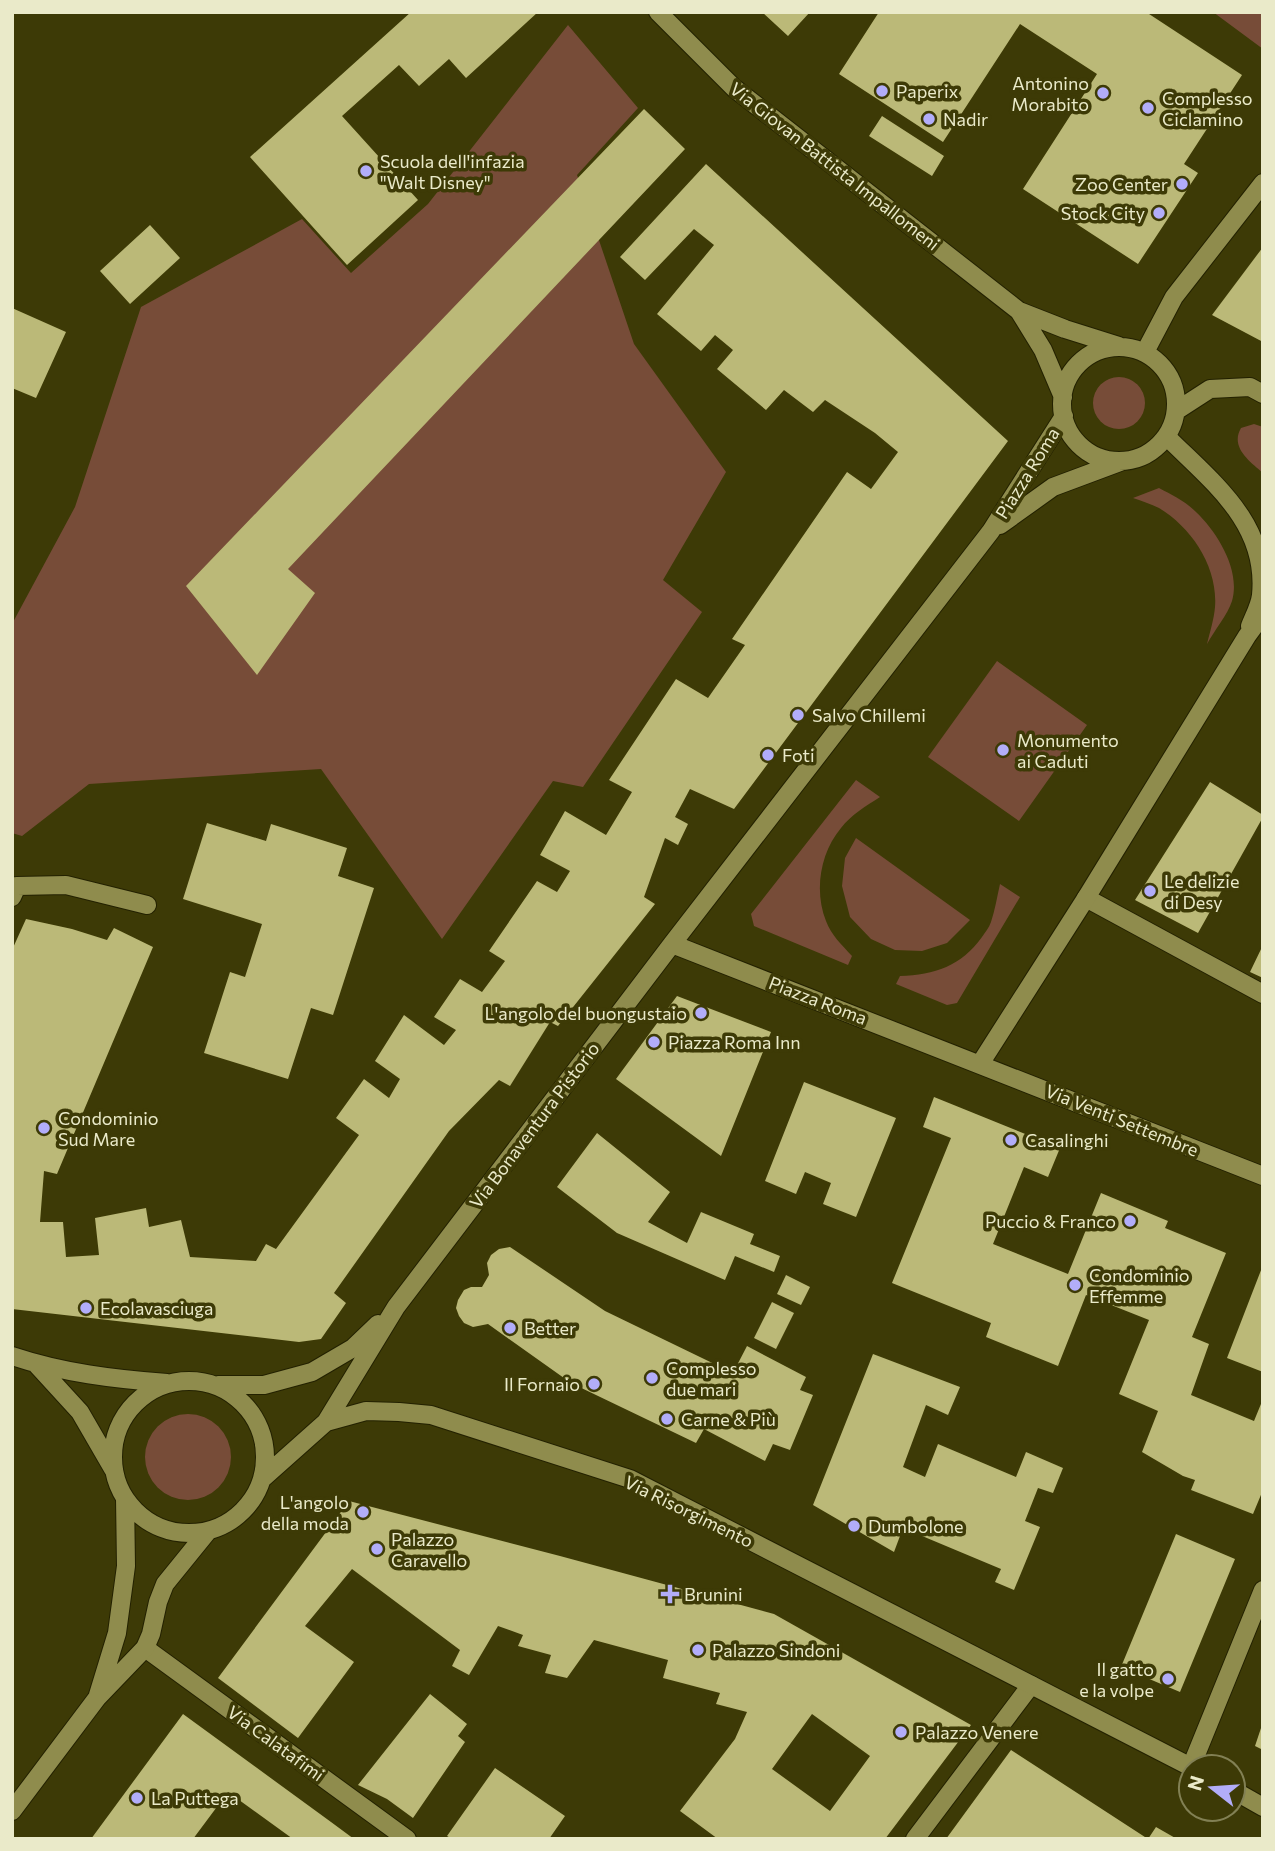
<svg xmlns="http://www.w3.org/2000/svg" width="1275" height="1851" font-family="Commissioner,sans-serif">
<rect width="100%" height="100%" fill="#3d3a06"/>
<path fill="#774c38" d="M 1213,12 L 1263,12 L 1263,49 Z
M 568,25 L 638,108 L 577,175 L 634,344 L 726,472 L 663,580 L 702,612 L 583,787 L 553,781 L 442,939 L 321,769 L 89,784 L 22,836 L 12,833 L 12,624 L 75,507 L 141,307 L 302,219 L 351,273 L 428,204 Z
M1093 403a26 26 0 1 1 52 0a26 26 0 1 1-52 0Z
M 1254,424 L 1263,427 L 1263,473 C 1249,461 1230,447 1241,428 Z
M 1159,488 C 1172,495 1185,501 1196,512 C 1217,532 1241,570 1232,601 C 1228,614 1214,631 1207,644 C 1210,632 1214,619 1215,607 C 1218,567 1192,528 1159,508 C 1151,504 1142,501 1133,498 Z
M 997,661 L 1087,725 L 1019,821 L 928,757 Z
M 856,780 L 880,797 C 866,806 851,815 841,828 C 820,853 814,891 826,921 C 831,935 842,945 852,956 L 848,965 L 754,926 L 751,914 Z
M 856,838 L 970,920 L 947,943 L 922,951 L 895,950 L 871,939 L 850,917 L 842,886 L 845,858 Z
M 1000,884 L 1020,897 L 957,1003 L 947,1005 L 896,984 L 900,976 C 935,975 961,966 982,937 C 985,932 989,928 991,922 C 995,910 997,897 1000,884 Z
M145 1457a43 43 0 1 1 86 0a43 43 0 1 1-86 0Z"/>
<path fill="#bbb978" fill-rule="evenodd" d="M 411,12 L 538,12 L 466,78 L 449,59 L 419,86 L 399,65 L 342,116 L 418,200 L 347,265 L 250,157 Z
M 762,12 L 810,12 L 788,36 Z
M 879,12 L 1146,12 L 1242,75 L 1184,164 L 1198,173 L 1138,264 L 1023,189 L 1097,74 L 1020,24 L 943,142 L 839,74 Z
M 644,109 L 685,149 L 288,569 L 315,593 L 257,675 L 186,586 Z
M 882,116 L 944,156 L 932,176 L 869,136 Z
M 706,164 L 1008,441 L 734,809 L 690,789 L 675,817 L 688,824 L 678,845 L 665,838 L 644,897 L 655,904 L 558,1026 L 550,1022 L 510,1086 L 499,1080 L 449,1131 L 334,1293 L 346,1303 L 321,1339 L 299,1342 L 12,1309 L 12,950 L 26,919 L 72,929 L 107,940 L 114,928 L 153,947 L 57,1174 L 44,1171 L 40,1222 L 63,1222 L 66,1257 L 99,1255 L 95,1218 L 146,1208 L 149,1227 L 181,1220 L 190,1257 L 256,1261 L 266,1244 L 276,1249 L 359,1135 L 336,1118 L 364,1079 L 389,1098 L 400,1079 L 375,1061 L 404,1015 L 444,1045 L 456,1030 L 434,1017 L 460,979 L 482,992 L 505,961 L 489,951 L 537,881 L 557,892 L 570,871 L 540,855 L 565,811 L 606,835 L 632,792 L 609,780 L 676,679 L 708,698 L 745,645 L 732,639 L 847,472 L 871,489 L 898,452 L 875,433 L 825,400 L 813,412 L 784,390 L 766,410 L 717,369 L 733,350 L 715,335 L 701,351 L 657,314 L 714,245 L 694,229 L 645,280 L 620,257 Z
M 150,225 L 180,258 L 130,304 L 100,271 Z
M 1263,247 L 1263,342 L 1212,315 Z
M 12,308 L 66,332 L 36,398 L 12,388 Z
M 1210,782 L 1263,815 L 1263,817 L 1198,933 L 1135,900 Z
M 207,823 L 266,841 L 271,824 L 347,848 L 338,876 L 374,888 L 333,1015 L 311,1008 L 288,1079 L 204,1053 L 230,972 L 245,977 L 262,924 L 183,899 Z
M 1263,945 L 1263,978 L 1250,972 Z
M 677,996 L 771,1032 L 721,1156 L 616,1079 Z
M 804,1082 L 896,1118 L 856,1217 L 823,1204 L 831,1183 L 805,1172 L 796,1194 L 765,1181 Z
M 934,1097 L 1060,1148 L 1048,1177 L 1024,1167 L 993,1244 L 1068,1274 L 1101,1193 L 1168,1221 L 1165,1228 L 1226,1253 L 1192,1337 L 1209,1344 L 1191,1395 L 1254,1421 L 1263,1399 L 1263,1490 L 1253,1514 L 1191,1490 L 1195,1480 L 1183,1476 L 1142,1452 L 1158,1411 L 1119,1394 L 1149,1320 L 1086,1295 L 1058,1366 L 986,1337 L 991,1323 L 892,1283 L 951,1138 L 923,1127 Z
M 597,1133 L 670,1192 L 648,1222 L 687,1243 L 701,1212 L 754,1234 L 750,1244 L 780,1256 L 774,1272 L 735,1256 L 725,1280 L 617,1233 L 557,1187 Z
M 510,1247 L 605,1311 L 733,1373 L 747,1346 L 806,1377 L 800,1390 L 813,1395 L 790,1450 L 773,1444 L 765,1461 L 704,1429 L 696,1443 L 571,1383 L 488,1324 L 473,1327 L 464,1323 L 459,1316 L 456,1308 L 458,1300 L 464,1290 L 471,1287 L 482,1287 L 489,1275 L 487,1263 L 491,1255 L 499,1249 Z
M 1263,1265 L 1263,1372 L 1227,1358 Z
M 786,1275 L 810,1287 L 801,1305 L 777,1294 Z
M 772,1302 L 794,1313 L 776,1349 L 754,1338 Z
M 873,1354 L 960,1387 L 948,1415 L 926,1405 L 903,1467 L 925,1477 L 938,1444 L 1016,1477 L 1026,1452 L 1063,1468 L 1053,1493 L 1038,1488 L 1025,1521 L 1040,1527 L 1014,1590 L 995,1582 L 1001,1569 L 903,1528 L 894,1552 L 813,1505 Z
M 349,1501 L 560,1556 L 774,1614 L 971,1725 L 885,1839 L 718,1839 L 680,1811 L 735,1739 L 747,1712 L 716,1704 L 720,1693 L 663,1678 L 668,1660 L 594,1640 L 567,1678 L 545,1673 L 551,1655 L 518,1646 L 523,1635 L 498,1626 L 469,1675 L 452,1666 L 460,1650 L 352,1569 L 305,1626 L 354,1662 L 298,1738 L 218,1678 ZM 812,1714 L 870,1756 L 830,1811 L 772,1769 Z
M 1176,1534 L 1235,1559 L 1180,1692 L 1121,1667 Z
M 430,1694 L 467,1724 L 458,1736 L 465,1742 L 413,1818 L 387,1799 L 358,1785 Z
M 183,1714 L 331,1822 L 354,1839 L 293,1839 L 228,1792 L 193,1839 L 91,1839 Z
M 1262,1725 L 1263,1725 L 1263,1750 L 1255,1746 Z
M 1011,1750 L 1088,1800 L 1148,1839 L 946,1839 Z
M 495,1768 L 565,1816 L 549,1839 L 452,1839 L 447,1836 Z
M 1156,1827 L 1177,1839 L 1148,1839 Z"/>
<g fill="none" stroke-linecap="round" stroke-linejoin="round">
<defs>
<path id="lane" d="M 915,1839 L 1031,1685"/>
<path id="street" d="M 12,897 L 17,886 L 66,885 L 147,905
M 1086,898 L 1263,994
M 145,1648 L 407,1839
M 1191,1767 L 1263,1590"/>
<path id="secondary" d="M 658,12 L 734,88 L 1019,311 L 1065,329 L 1119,346
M 1019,311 L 1043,350 L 1063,397
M1062 404a57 57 0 1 1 114 0a57 57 0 1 1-114 0Z
M 1145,352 L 1174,297 L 1263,183
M 1176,411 L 1210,389 L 1250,387 L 1263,394
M 1166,436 C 1212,482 1268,523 1261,595 C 1260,605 1254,616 1250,626
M 1000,525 L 1053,487 L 1120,462
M 672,944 L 1263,1176
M 980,1064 L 1086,898 L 1247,636 L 1263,614
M 12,1356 C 63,1373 114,1379 167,1383
M 37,1365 L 80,1412 L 113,1469
M113 1457a76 76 0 1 1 152 0a76 76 0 1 1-152 0Z
M 218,1385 L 264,1385 L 312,1372 L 353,1348 L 378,1324
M 326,1422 L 396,1307 L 672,944 L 991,531 L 1064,416
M 262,1479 L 326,1422 L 366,1411 L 399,1412 L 431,1415 L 630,1479 L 1191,1767
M 98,1695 L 117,1633 L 126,1566 L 125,1498
M 1233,1790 L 1263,1807
M 12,1811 L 97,1698 L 145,1648 L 151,1634 L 158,1602 L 165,1584 L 208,1531"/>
</defs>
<use href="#lane" stroke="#232100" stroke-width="20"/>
<use href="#street" stroke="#232100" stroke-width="20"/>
<use href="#secondary" stroke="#232100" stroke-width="20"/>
<use href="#lane" stroke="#8f8c4d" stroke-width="18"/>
<use href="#street" stroke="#8f8c4d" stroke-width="18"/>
<use href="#secondary" stroke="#8f8c4d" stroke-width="18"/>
</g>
<g fill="#b2adf9" stroke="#3d3a06" stroke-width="2.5">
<circle cx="882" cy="91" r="7"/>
<circle cx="1103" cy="93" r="7"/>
<circle cx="1148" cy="108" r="7"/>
<circle cx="929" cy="119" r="7"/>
<circle cx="366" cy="171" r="7"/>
<circle cx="1182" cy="184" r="7"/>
<circle cx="1159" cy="213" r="7"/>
<circle cx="798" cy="715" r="7"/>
<circle cx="1003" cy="750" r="7"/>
<circle cx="768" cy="755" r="7"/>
<circle cx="1150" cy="891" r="7"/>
<circle cx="701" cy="1013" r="7"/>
<circle cx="654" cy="1042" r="7"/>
<circle cx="44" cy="1128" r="7"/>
<circle cx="1011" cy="1140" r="7"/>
<circle cx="1130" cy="1221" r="7"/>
<circle cx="1075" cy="1285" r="7"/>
<circle cx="86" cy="1308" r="7"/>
<circle cx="510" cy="1328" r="7"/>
<circle cx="652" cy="1378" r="7"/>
<circle cx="594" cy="1384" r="7"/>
<circle cx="667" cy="1419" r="7"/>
<circle cx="363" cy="1512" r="7"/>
<circle cx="854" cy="1526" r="7"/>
<circle cx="377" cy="1549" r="7"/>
<path d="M666.5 1583.5h7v7h7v7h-7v7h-7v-7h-7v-7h7z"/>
<circle cx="698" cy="1650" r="7"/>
<circle cx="1168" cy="1679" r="7"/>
<circle cx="901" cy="1732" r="7"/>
<circle cx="137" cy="1798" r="7"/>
</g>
<g text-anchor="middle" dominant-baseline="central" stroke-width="7" stroke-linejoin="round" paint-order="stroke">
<g font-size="18" fill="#eaeac9" stroke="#3d3a06" text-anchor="start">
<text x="1089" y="83" text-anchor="end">Antonino<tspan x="1089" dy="21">Morabito</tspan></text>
<text x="896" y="91">Paperix</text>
<text x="1162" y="98">Complesso<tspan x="1162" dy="21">Ciclamino</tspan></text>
<text x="943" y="119">Nadir</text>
<text x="380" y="161">Scuola dell'infazia<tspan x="380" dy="21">"Walt Disney"</tspan></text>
<text x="1168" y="184" text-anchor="end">Zoo Center</text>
<text x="1145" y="213" text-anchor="end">Stock City</text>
<text x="812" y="715">Salvo Chillemi</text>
<text x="1017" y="740">Monumento<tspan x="1017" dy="21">ai Caduti</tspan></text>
<text x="782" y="755">Foti</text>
<text x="1164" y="881">Le delizie<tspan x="1164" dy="21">di Desy</tspan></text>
<text x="687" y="1013" text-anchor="end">L'angolo del buongustaio</text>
<text x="668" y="1042">Piazza Roma Inn</text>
<text x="58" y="1118">Condominio<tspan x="58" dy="21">Sud Mare</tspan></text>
<text x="1025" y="1140">Casalinghi</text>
<text x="1116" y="1221" text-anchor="end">Puccio &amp; Franco</text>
<text x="1089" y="1275">Condominio<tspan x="1089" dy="21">Effemme</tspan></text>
<text x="100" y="1308">Ecolavasciuga</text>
<text x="524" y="1328">Better</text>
<text x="666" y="1368">Complesso<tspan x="666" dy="21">due mari</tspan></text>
<text x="580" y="1384" text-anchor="end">Il Fornaio</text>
<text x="681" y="1419">Carne &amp; Più</text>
<text x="349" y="1502" text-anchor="end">L'angolo<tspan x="349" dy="21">della moda</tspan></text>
<text x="868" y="1526">Dumbolone</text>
<text x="391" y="1539">Palazzo<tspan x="391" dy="21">Caravello</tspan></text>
<text x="684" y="1594">Brunini</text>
<text x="712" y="1650">Palazzo Sindoni</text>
<text x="1154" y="1669" text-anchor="end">Il gatto<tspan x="1154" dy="21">e la volpe</tspan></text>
<text x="915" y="1732">Palazzo Venere</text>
<text x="151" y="1798">La Puttega</text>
</g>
<g font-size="18" fill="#eaeac9" stroke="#3d3a06">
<text transform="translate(835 166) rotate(38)">Via Giovan Battista Impallomeni</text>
<text transform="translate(1027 473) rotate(-58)">Piazza Roma</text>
<text transform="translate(818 1000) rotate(21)">Piazza Roma</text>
<text transform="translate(1122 1120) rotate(22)">Via Venti Settembre</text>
<text transform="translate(534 1125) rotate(-53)">Via Bonaventura Pistorio</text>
<text transform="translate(689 1511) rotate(26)">Via Risorgimento</text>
<text transform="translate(276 1743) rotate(36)">Via Calatafimi</text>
</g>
</g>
<rect width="1275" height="1851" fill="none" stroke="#eaeac9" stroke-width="28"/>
<g transform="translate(1212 1788) rotate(287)"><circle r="33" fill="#3d3a06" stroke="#828054" stroke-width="2"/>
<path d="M0-5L12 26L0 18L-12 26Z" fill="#b2adf9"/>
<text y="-10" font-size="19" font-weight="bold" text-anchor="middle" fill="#eaeac9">N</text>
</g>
</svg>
